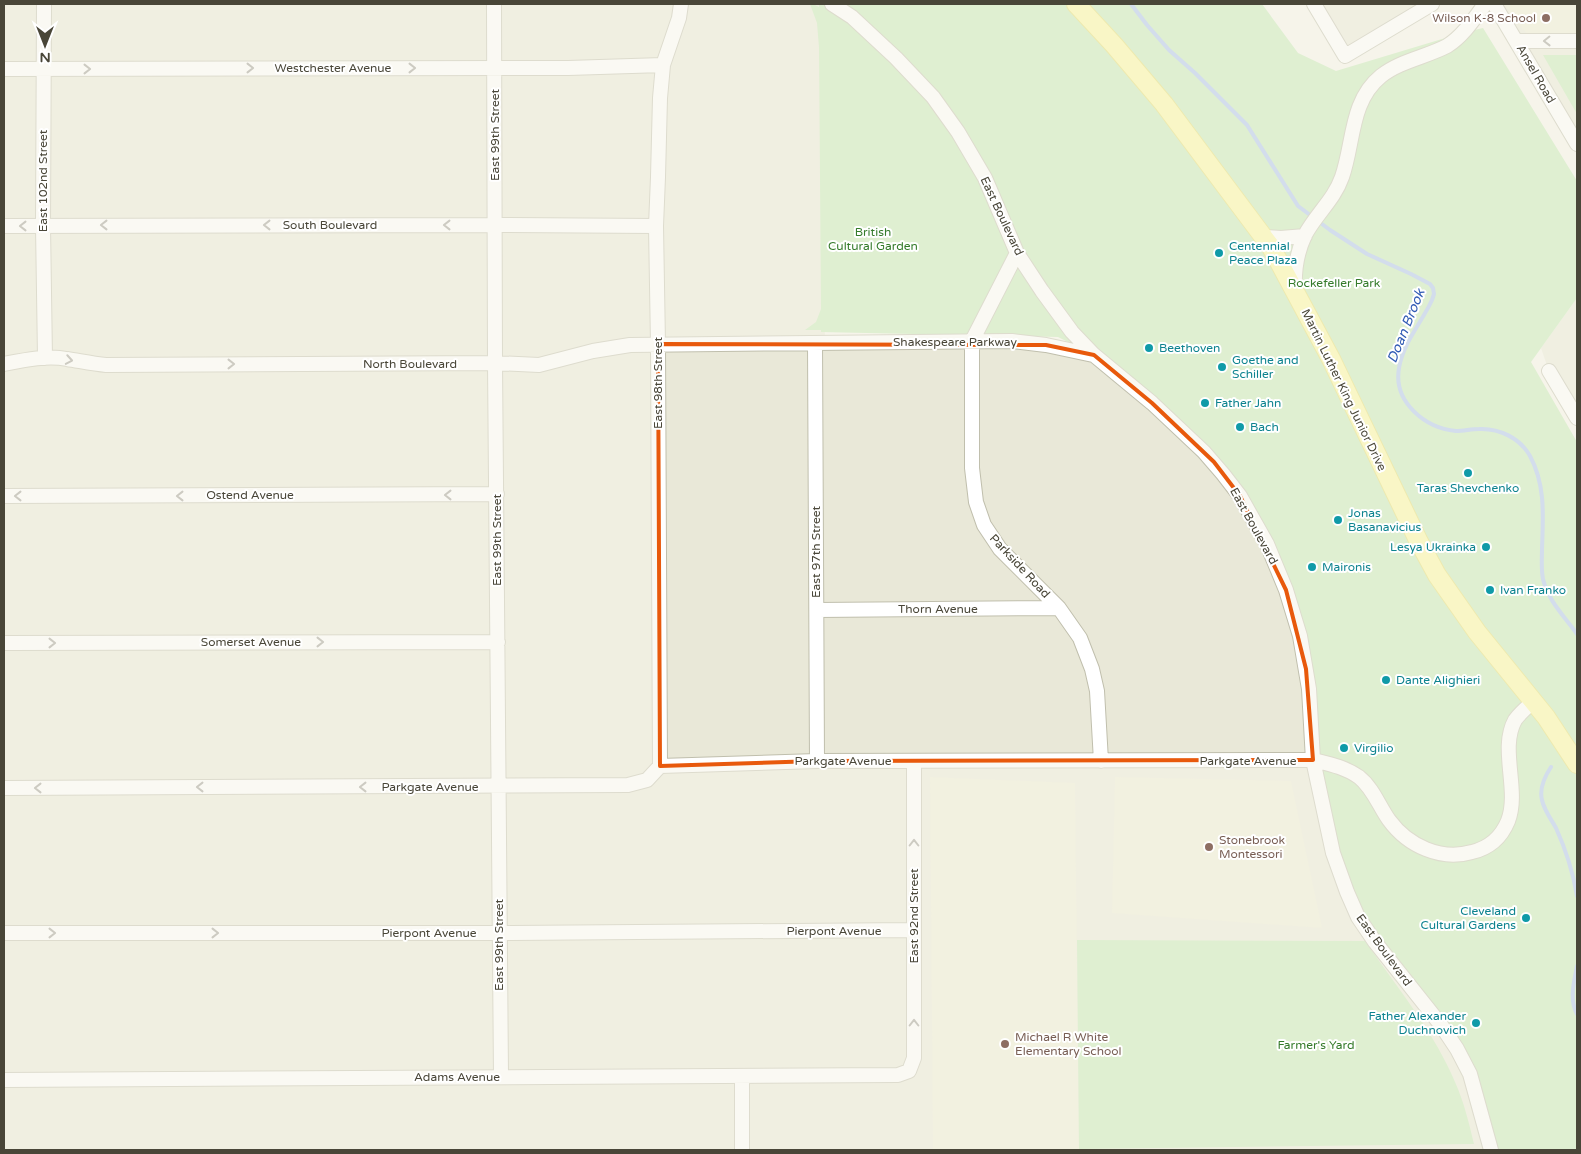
<svg xmlns="http://www.w3.org/2000/svg" width="1581" height="1154" font-family="'Varela Round',sans-serif">
<rect width="100%" height="100%" fill="#f5f4ea"/>
<path fill="#e9e8d8" d="M 4,4 L 820,4 L 825,342 L 1012,341 L 1094,355 L 1214,462 L 1267,544 L 1491,1150 L 4,1150 Z
M 1314,4 L 1432,4 L 1345,56 Z
M 1494,4 L 1577,4 L 1577,144 Z
M 1577,298 L 1577,418 L 1549,371 L 1541,348 Z"/>
<path fill="#ededd4" d="M 1504,4 L 1577,4 L 1577,33 L 1527,34 Z
M 930,777 L 1075,783 L 1079,1149 L 933,1150 Z
M 1115,777 L 1291,781 L 1322,928 L 1112,913 Z"/>
<path fill="#c3e8b4" d="M 810,4 L 813,4 L 819,7 L 819,4 L 1262,4 L 1298,53 L 1336,71 L 1462,33 L 1483,28 L 1577,181 L 1577,298 L 1531,362 L 1577,442 L 1577,1150 L 1487,1150 L 1470,1074 L 1393,966 L 1337,866 L 1300,636 L 1267,544 L 1204,452 L 1094,355 L 1058,337 L 821,332 L 821,330 L 805,330 L 816,322 L 821,309 L 819,47 L 817,23 Z
M 1543,55 L 1577,55 L 1577,114 Z
M 1077,940 L 1365,941 C 1396,986 1433,1030 1455,1082 C 1464,1102 1469,1123 1474,1144 L 1079,1149 Z"/>
<g fill="none" stroke-linecap="round" stroke-linejoin="round">
<path stroke="#a8c0f0" stroke-width="4" d="M 1131,4 L 1147,25 L 1169,50 L 1195,73 L 1247,125 L 1298,206 L 1330,230 L 1367,254 L 1411,274 L 1430,284 L 1433,288 L 1434,294 L 1432,300 C 1422,322 1403,343 1399,368 C 1393,402 1425,428 1456,431 C 1464,431 1471,429 1479,429 C 1499,428 1520,438 1530,456 C 1546,486 1543,517 1542,549 C 1542,559 1541,569 1543,579 C 1548,601 1565,617 1577,634
M 1551,767 C 1545,776 1539,788 1542,800 C 1544,810 1551,819 1556,828 C 1566,850 1573,872 1577,896
M 1577,966 C 1574,982 1569,999 1577,1014"/>
<defs>
<path id="minor" d="M 44,4 L 43,226 L 45,358
M 494,4 L 495,363 L 501,1076
M 832,4 L 852,17 L 896,58 L 933,97 L 958,132 L 985,178 L 1017,253 L 1042,291 L 1072,332 L 1094,355 L 1152,403 L 1204,452 L 1223,474 L 1240,496 L 1267,544 L 1286,590 L 1300,636 L 1309,689 L 1313,760 L 1333,853 L 1347,892 L 1358,917 L 1375,942 L 1441,1025 L 1457,1049 L 1470,1074 L 1491,1150
M 1314,4 L 1345,56 L 1432,4
M 1494,4 L 1577,144
M 1517,41 L 1577,41
M 4,69 L 568,68 L 663,65
M 4,226 L 495,225 L 656,226
M 1264,237 L 1281,238 L 1305,236
M 1017,253 L 972,341 L 972,468 L 976,502 L 984,525 L 1000,549 L 1059,608 L 1080,638 L 1092,669 L 1097,691 L 1101,761
M 1295,290 C 1294,272 1297,252 1305,235 C 1316,214 1334,200 1342,177 C 1354,143 1350,101 1381,76 C 1400,61 1426,57 1447,46 C 1463,36 1474,19 1485,4
M 815,343 L 817,761
M 4,364 C 24,360 47,355 67,359 C 80,361 93,364 106,365 L 495,363 L 539,365 L 593,351 L 630,345 L 1012,341 L 1046,345 L 1093,355
M 1549,371 L 1577,418
M 4,496 L 497,494
M 817,610 L 1059,608
M 4,643 L 498,642
M 660,766 L 658,344 L 656,226 L 658,177 L 660,98 L 663,65 L 679,18 L 681,4
M 4,788 L 628,785 L 647,780 L 660,766 L 817,761 L 1313,760 C 1329,764 1345,767 1359,777 C 1373,788 1379,806 1389,820 C 1408,846 1441,861 1472,852 C 1489,848 1501,838 1508,821 C 1520,790 1499,749 1515,720 C 1520,713 1527,707 1534,701
M 4,933 L 511,933 L 914,930
M 742,1077 L 742,1150
M 4,1080 L 898,1075 L 909,1071 L 914,1058 L 914,761"/>
<path id="major" d="M 1076,4 L 1114,45 L 1164,104 L 1271,247 L 1331,359 L 1418,540 L 1437,575 L 1477,632 L 1546,717 L 1577,764"/>
</defs>
<use href="#minor" stroke="#c0bfad" stroke-width="16"/>
<use href="#major" stroke="#e3dd6a" stroke-width="20"/>
<use href="#minor" stroke="#fff" stroke-width="14"/>
<use href="#major" stroke="#fdf99b" stroke-width="18"/>
</g>
<defs><path id="oneway-chevron" d="M-2-3.5L2.5 0L-2 3.5" fill="none" stroke-width="1.6" stroke-linecap="round" stroke-linejoin="round" transform="scale(1.25)"/></defs>
<g stroke="#9b9992">
<use href="#oneway-chevron" transform="translate(1547 41) rotate(179)"/>
<use href="#oneway-chevron" transform="translate(250 68)"/>
<use href="#oneway-chevron" transform="translate(412 68)"/>
<use href="#oneway-chevron" transform="translate(87 69)"/>
<use href="#oneway-chevron" transform="translate(104 225) rotate(180)"/>
<use href="#oneway-chevron" transform="translate(267 225) rotate(180)"/>
<use href="#oneway-chevron" transform="translate(447 225) rotate(180)"/>
<use href="#oneway-chevron" transform="translate(23 226) rotate(180)"/>
<use href="#oneway-chevron" transform="translate(69 360) rotate(10)"/>
<use href="#oneway-chevron" transform="translate(231 364)"/>
<use href="#oneway-chevron" transform="translate(448 495) rotate(180)"/>
<use href="#oneway-chevron" transform="translate(18 496) rotate(180)"/>
<use href="#oneway-chevron" transform="translate(180 496) rotate(180)"/>
<use href="#oneway-chevron" transform="translate(320 642)"/>
<use href="#oneway-chevron" transform="translate(52 643)"/>
<use href="#oneway-chevron" transform="translate(200 787) rotate(180)"/>
<use href="#oneway-chevron" transform="translate(363 787) rotate(180)"/>
<use href="#oneway-chevron" transform="translate(38 788) rotate(180)"/>
<use href="#oneway-chevron" transform="translate(914 843) rotate(-90)"/>
<use href="#oneway-chevron" transform="translate(52 933)"/>
<use href="#oneway-chevron" transform="translate(215 933)"/>
<use href="#oneway-chevron" transform="translate(914 1023) rotate(-90)"/>
</g>
<path d="M0 0H1581V1154H0ZM 658,344 L 1046,345 L 1094,355 L 1152,403 L 1214,462 L 1240,496 L 1286,590 L 1306,669 L 1313,760 L 817,761 L 660,766 Z" fill="#f5f4ea" fill-opacity=".55" fill-rule="evenodd"/>
<path fill="none" stroke="#e8590c" stroke-width="4" stroke-linejoin="round" d="M 658,344 L 1046,345 L 1094,355 L 1152,403 L 1214,462 L 1240,496 L 1286,590 L 1306,669 L 1313,760 L 817,761 L 660,766 Z"/>
<g fill="#8d6e63" stroke="#fff" stroke-width="2">
<circle cx="1546" cy="18" r="5"/>
<circle cx="1209" cy="847" r="5"/>
<circle cx="1005" cy="1044" r="5"/>
</g>
<g fill="#0f9aa8" stroke="#fff" stroke-width="2">
<circle cx="1219" cy="253" r="5"/>
<circle cx="1149" cy="348" r="5"/>
<circle cx="1222" cy="367" r="5"/>
<circle cx="1205" cy="403" r="5"/>
<circle cx="1240" cy="427" r="5"/>
<circle cx="1468" cy="473" r="5"/>
<circle cx="1338" cy="520" r="5"/>
<circle cx="1486" cy="547" r="5"/>
<circle cx="1312" cy="567" r="5"/>
<circle cx="1490" cy="590" r="5"/>
<circle cx="1386" cy="680" r="5"/>
<circle cx="1344" cy="748" r="5"/>
<circle cx="1526" cy="918" r="5"/>
<circle cx="1476" cy="1023" r="5"/>
</g>
<g text-anchor="middle" dominant-baseline="central" stroke-width="4" stroke-linejoin="round" paint-order="stroke">
<g font-size="12" fill="#785e54" stroke="#fff" text-anchor="start">
<text x="1536" y="18" text-anchor="end">Wilson K-8 School</text>
<text x="1219" y="840">Stonebrook<tspan x="1219" dy="14">Montessori</tspan></text>
<text x="1015" y="1037">Michael R White<tspan x="1015" dy="14">Elementary School</tspan></text>
</g>
<g font-size="12" fill="#494638" stroke="#fff">
<text x="333" y="68">Westchester Avenue</text>
<text transform="translate(1536 74) rotate(60)">Ansel Road</text>
<text transform="translate(495 135) rotate(-90)">East 99th Street</text>
<text transform="translate(43 181) rotate(-90)">East 102nd Street</text>
<text transform="translate(1002 216) rotate(65)">East Boulevard</text>
<text x="330" y="225">South Boulevard</text>
<text x="955" y="342">Shakespeare Parkway</text>
<text x="410" y="364">North Boulevard</text>
<text transform="translate(658 383) rotate(-90)">East 98th Street</text>
<text transform="translate(1344 390) rotate(64)">Martin Luther King Junior Drive</text>
<text x="250" y="495">Ostend Avenue</text>
<text transform="translate(1254 526) rotate(61)">East Boulevard</text>
<text transform="translate(497 540) rotate(-90)">East 99th Street</text>
<text transform="translate(816 552) rotate(-90)">East 97th Street</text>
<text transform="translate(1020 566) rotate(47)">Parkside Road</text>
<text x="938" y="609">Thorn Avenue</text>
<text x="251" y="642">Somerset Avenue</text>
<text x="843" y="761">Parkgate Avenue</text>
<text x="1248" y="761">Parkgate Avenue</text>
<text x="430" y="787">Parkgate Avenue</text>
<text transform="translate(914 916) rotate(-90)">East 92nd Street</text>
<text x="834" y="931">Pierpont Avenue</text>
<text x="429" y="933">Pierpont Avenue</text>
<text transform="translate(499 945) rotate(-90)">East 99th Street</text>
<text transform="translate(1384 950) rotate(54)">East Boulevard</text>
<text x="457" y="1077">Adams Avenue</text>
</g>
<g font-size="12" fill="#357b2b" stroke="#fff">
<text x="873" y="232">British<tspan x="873" dy="14">Cultural Garden</tspan></text>
<text x="1334" y="283">Rockefeller Park</text>
<text x="1316" y="1045">Farmer's Yard</text>
</g>
<g font-size="12" fill="#0d838f" stroke="#fff" text-anchor="start">
<text x="1229" y="246">Centennial<tspan x="1229" dy="14">Peace Plaza</tspan></text>
<text x="1159" y="348">Beethoven</text>
<text x="1232" y="360">Goethe and<tspan x="1232" dy="14">Schiller</tspan></text>
<text x="1215" y="403">Father Jahn</text>
<text x="1250" y="427">Bach</text>
<text x="1468" y="488" text-anchor="middle">Taras Shevchenko</text>
<text x="1348" y="513">Jonas<tspan x="1348" dy="14">Basanavicius</tspan></text>
<text x="1476" y="547" text-anchor="end">Lesya Ukrainka</text>
<text x="1322" y="567">Maironis</text>
<text x="1500" y="590">Ivan Franko</text>
<text x="1396" y="680">Dante Alighieri</text>
<text x="1354" y="748">Virgilio</text>
<text x="1516" y="911" text-anchor="end">Cleveland<tspan x="1516" dy="14">Cultural Gardens</tspan></text>
<text x="1466" y="1016" text-anchor="end">Father Alexander<tspan x="1466" dy="14">Duchnovich</tspan></text>
</g>
<g font-size="14" font-style="italic" fill="#325cb4" stroke="#fff">
<text transform="translate(1406 326) rotate(-68)">Doan Brook</text>
</g>
</g>
<rect width="1581" height="1154" fill="none" stroke="#494638" stroke-width="10"/>
<g transform="translate(45 45) rotate(180)" stroke="#ffffff" stroke-width="4" paint-order="stroke">
<path d="M0-4L9 19L0 12L-9 19Z" fill="#494638"/>
<text y="-8" font-size="14" font-weight="bold" text-anchor="middle" fill="#494638">N</text>
</g>
</svg>
